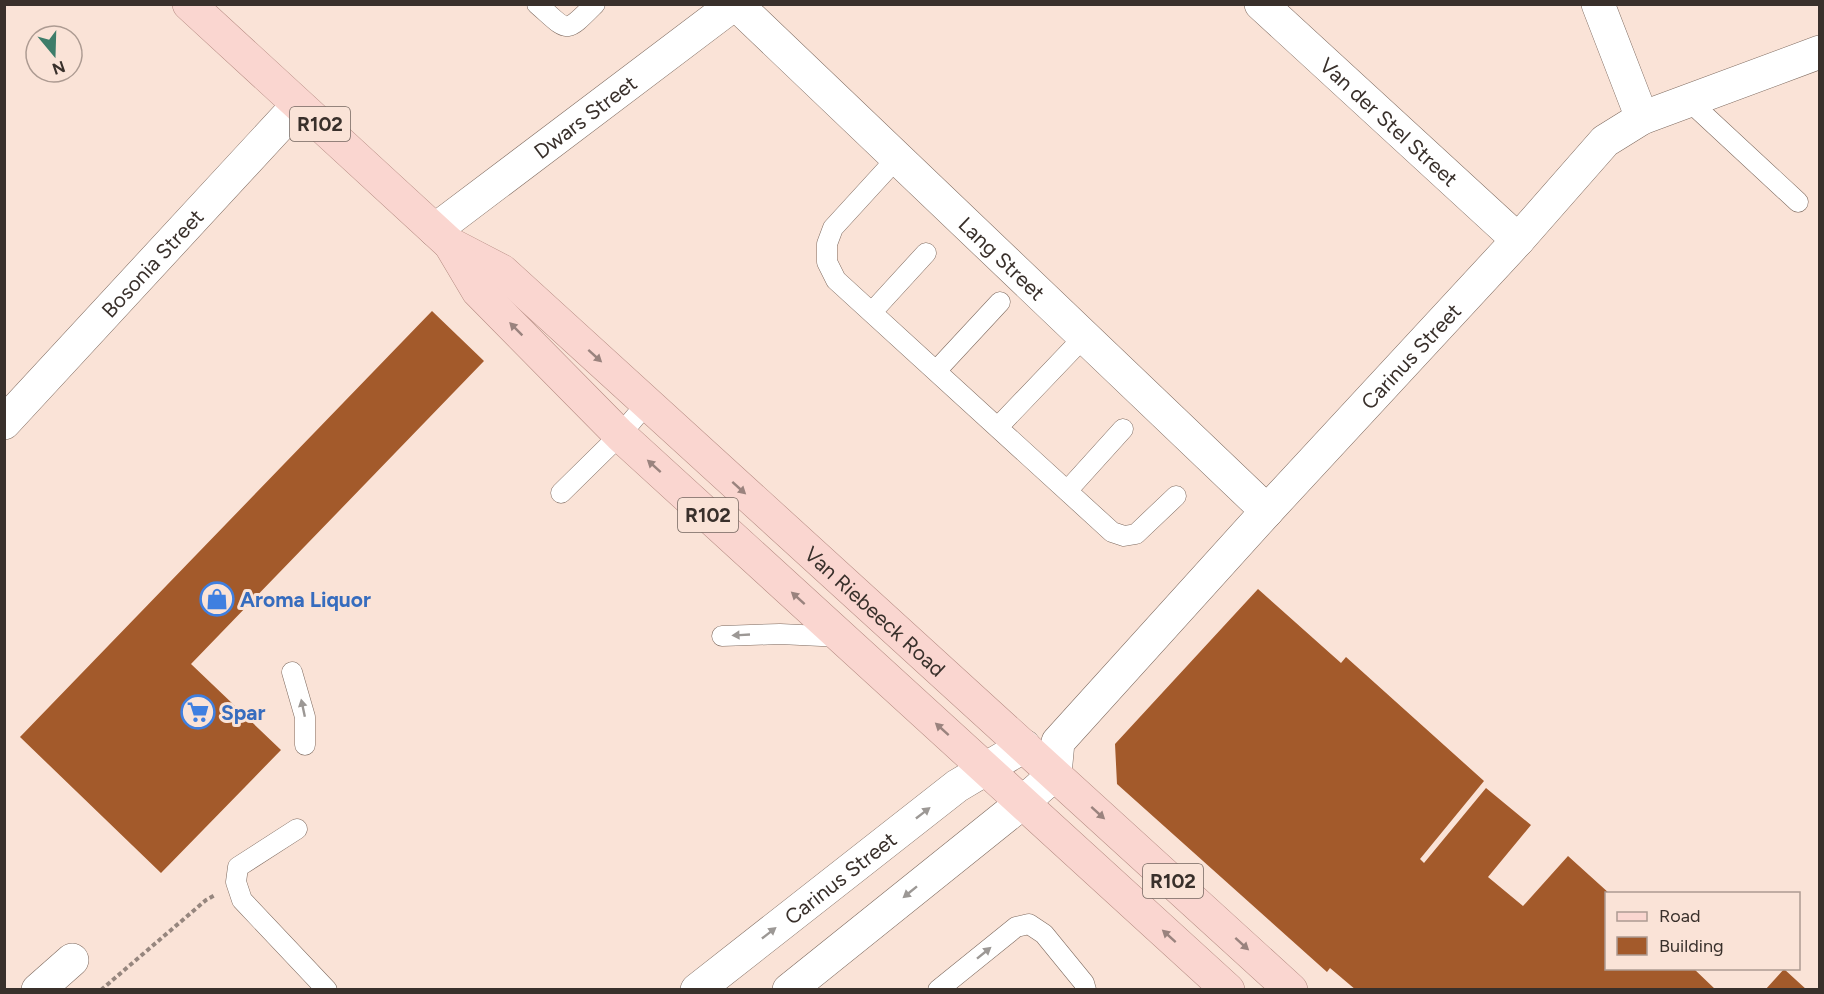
<svg xmlns="http://www.w3.org/2000/svg" width="1824" height="994" font-family="Figtree,sans-serif">
<rect width="100%" height="100%" fill="#fae3d7"/>
<path fill="#a35a2b" d="M 432,311 L 484,361 L 191,664 L 281,750 L 161,873 L 20,737 Z
M 1258,589 L 1341,663 L 1346,657 L 1484,781 L 1420,859 L 1424,863 L 1486,788 L 1531,825 L 1488,877 L 1523,906 L 1568,856 L 1610,894 L 1606,894 L 1606,968 L 1693,968 L 1716,990 L 1356,990 L 1330,968 L 1327,972 L 1117,784 L 1115,744 Z
M 1784,969 L 1807,990 L 1765,990 Z"/>
<g fill="none" stroke-linecap="round" stroke-linejoin="round">
<defs>
<path id="service" d="M 537,4 C 569,32 564,35 595,4
M 1688,100 L 1798,202
M 897,158 L 833,228 L 827,244 L 827,262 L 836,280 L 1112,532 L 1124,536 L 1136,534 L 1176,496
M 872,312 L 926,253
M 936,371 L 1000,302
M 998,427 L 1084,337
M 1067,491 L 1123,429
M 561,493 L 620,435 L 647,403
M 722,636 L 780,634 L 842,637
M 292,672 L 305,717 L 305,745
M 297,829 L 238,867 L 236,882 L 242,900 L 327,990
M 938,990 L 1016,927 L 1029,924 L 1044,934 L 1084,983 L 1086,990"/>
<g id="minor">
<path id="s1" d="M 736,4 L 1267,511"/>
<path id="s2" d="M 1261,4 L 1518,240"/>
<path d="M 1598,4 L 1642,118"/>
<path id="s3" d="M 435,230 L 734,4"/>
<path id="s4" d="M 4,423 L 298,105"/>
<path id="s5" d="M 1055,774 L 1058,742 L 1267,511 L 1518,240 L 1605,141 L 1642,118 L 1820,52"/>
<path d="M 38,990 L 72,960"/>
</g>
<g id="tertiary">
<path id="s6" d="M 697,990 L 957,786 L 1024,746"/>
<path d="M 789,990 L 1022,803 L 1055,774"/>
</g>
<g id="primary">
<path id="s7" d="M 189,4 L 450,244 L 502,271 L 1291,990"/>
<path d="M 450,244 L 478,291 L 620,435 L 1228,990"/>
</g>
</defs>
<use href="#service" stroke="#7e6a5f" stroke-width="21"/>
<use href="#minor" stroke="#7e6a5f" stroke-width="34"/>
<use href="#tertiary" stroke="#7e6a5f" stroke-width="34"/>
<use href="#primary" stroke="#b48a81" stroke-width="34"/>
<path stroke="#96867e" stroke-width="4" stroke-dasharray="4.5 3" stroke-linecap="butt" d="M 101,990 L 206,900 L 215,895"/>
<use href="#service" stroke="#fff" stroke-width="20"/>
<use href="#minor" stroke="#fff" stroke-width="33"/>
<use href="#tertiary" stroke="#fff" stroke-width="33"/>
<use href="#primary" stroke="#fad6d0" stroke-width="33"/>
</g>
<defs><path id="oneway-solid" d="M-6-.8H1V-3.2L6.5 0L1 3.2V.8H-6Z" transform="scale(1.5)"/></defs>
<g fill="#9a837e">
<use href="#oneway-solid" transform="translate(516 329) rotate(-135)"/>
<use href="#oneway-solid" transform="translate(595 356) rotate(42)"/>
<use href="#oneway-solid" transform="translate(654 466) rotate(-138)"/>
<use href="#oneway-solid" transform="translate(739 488) rotate(42)"/>
<use href="#oneway-solid" transform="translate(798 598) rotate(-138)"/>
<use href="#oneway-solid" transform="translate(942 729) rotate(-138)"/>
<use href="#oneway-solid" transform="translate(1098 813) rotate(42)"/>
<use href="#oneway-solid" transform="translate(1169 936) rotate(-138)"/>
<use href="#oneway-solid" transform="translate(1242 944) rotate(42)"/>
</g>
<g fill="#9c9895">
<use href="#oneway-solid" transform="translate(741 635) rotate(177)"/>
<use href="#oneway-solid" transform="translate(303 708) rotate(-102)"/>
<use href="#oneway-solid" transform="translate(923 813) rotate(-38)"/>
<use href="#oneway-solid" transform="translate(910 892) rotate(141)"/>
<use href="#oneway-solid" transform="translate(769 933) rotate(-38)"/>
<use href="#oneway-solid" transform="translate(984 953) rotate(-39)"/>
</g>
<defs>
<symbol id="shop-ring" viewBox="-11 -11 22 22"><circle r="9.5" fill="#fae3d7" stroke="#3f7fe0" stroke-width="1.5"/><path d="M-5-2.5h2.3a2.7 3.5 0 0 1 5.4 0H5L5.5 6h-11ZM-1.5-2.5h3a1.5 2.3 0 0 0-3 0Z" fill="#3f7fe0"/></symbol>
<symbol id="supermarket-ring" viewBox="-11 -11 22 22"><circle r="9.5" fill="#fae3d7" stroke="#3f7fe0" stroke-width="1.5"/><path d="M-6-5.5h2.5l.6 2H6L4.5 2H-2.5L-4.4-4H-6ZM-1.5 3.2a1.3 1.3 0 1 0 .1 0ZM3 3.2a1.3 1.3 0 1 0 .1 0Z" fill="#3f7fe0"/></symbol>
</defs>
<g fill-rule="evenodd">
<use href="#shop-ring" x="198" y="580" width="38" height="38"/>
<use href="#supermarket-ring" x="179" y="693" width="38" height="38"/>
</g>
<g text-anchor="middle" dominant-baseline="central" stroke-width="6" stroke-linejoin="round" paint-order="stroke">
<g fill="#fae3d7" stroke="#73665f" stroke-width="1.5">
<rect x="290" y="107" width="60" height="34" rx="4.5"/>
<rect x="678" y="498" width="60" height="34" rx="4.5"/>
<rect x="1143" y="864" width="60" height="34" rx="4.5"/>
</g>
<g font-size="20" font-weight="bold" fill="#39302b">
<text x="320" y="124">R102</text>
<text x="708" y="515">R102</text>
<text x="1173" y="881">R102</text>
</g>
<g font-size="21" fill="#39302b" stroke="#fae3d7">
<text stroke="none"><textPath href="#s3" startOffset="188">Dwars Street</textPath></text>
<text stroke="none"><textPath href="#s2" startOffset="174">Van der Stel Street</textPath></text>
<text stroke="none"><textPath href="#s1" startOffset="368">Lang Street</textPath></text>
<text stroke="none"><textPath href="#s4" startOffset="218">Bosonia Street</textPath></text>
<text stroke="none"><textPath href="#s5" startOffset="555">Carinus Street</textPath></text>
<text stroke="none"><textPath href="#s7" startOffset="918">Van Riebeeck Road</textPath></text>
<text stroke="none"><textPath href="#s6" startOffset="182">Carinus Street</textPath></text>
</g>
<g font-size="21" font-weight="bold" fill="#366cbe" stroke="#fae3d7" text-anchor="start">
<text x="240" y="599">Aroma Liquor</text>
<text x="221" y="712">Spar</text>
</g>
</g>
<rect width="1824" height="994" fill="none" stroke="#39302b" stroke-width="12"/>
<rect x="1605" y="892" width="195" height="78" fill="#fae3d7" stroke="#ad9b92" stroke-width="1.5"/>
<rect x="1617" y="912" width="30" height="9" fill="#fad6d0" stroke="#ad9b92" stroke-width="1.5"/>
<text x="1659" y="922" font-size="18" fill="#39302b">Road</text>
<rect x="1617" y="937" width="30" height="18" fill="#a35a2b" stroke="#ad9b92" stroke-width="1.5"/>
<text x="1659" y="952" font-size="18" fill="#39302b">Building</text>
<g transform="translate(54 54) rotate(161)"><circle r="28" fill="#fae3d7" stroke="#ad9b92" stroke-width="1.5"/>
<path d="M0-4.5L10 22L0 15L-10 22Z" fill="#3e7d6a"/>
<text y="-9" font-size="16" font-weight="bold" text-anchor="middle" fill="#39302b">N</text>
</g>
</svg>
